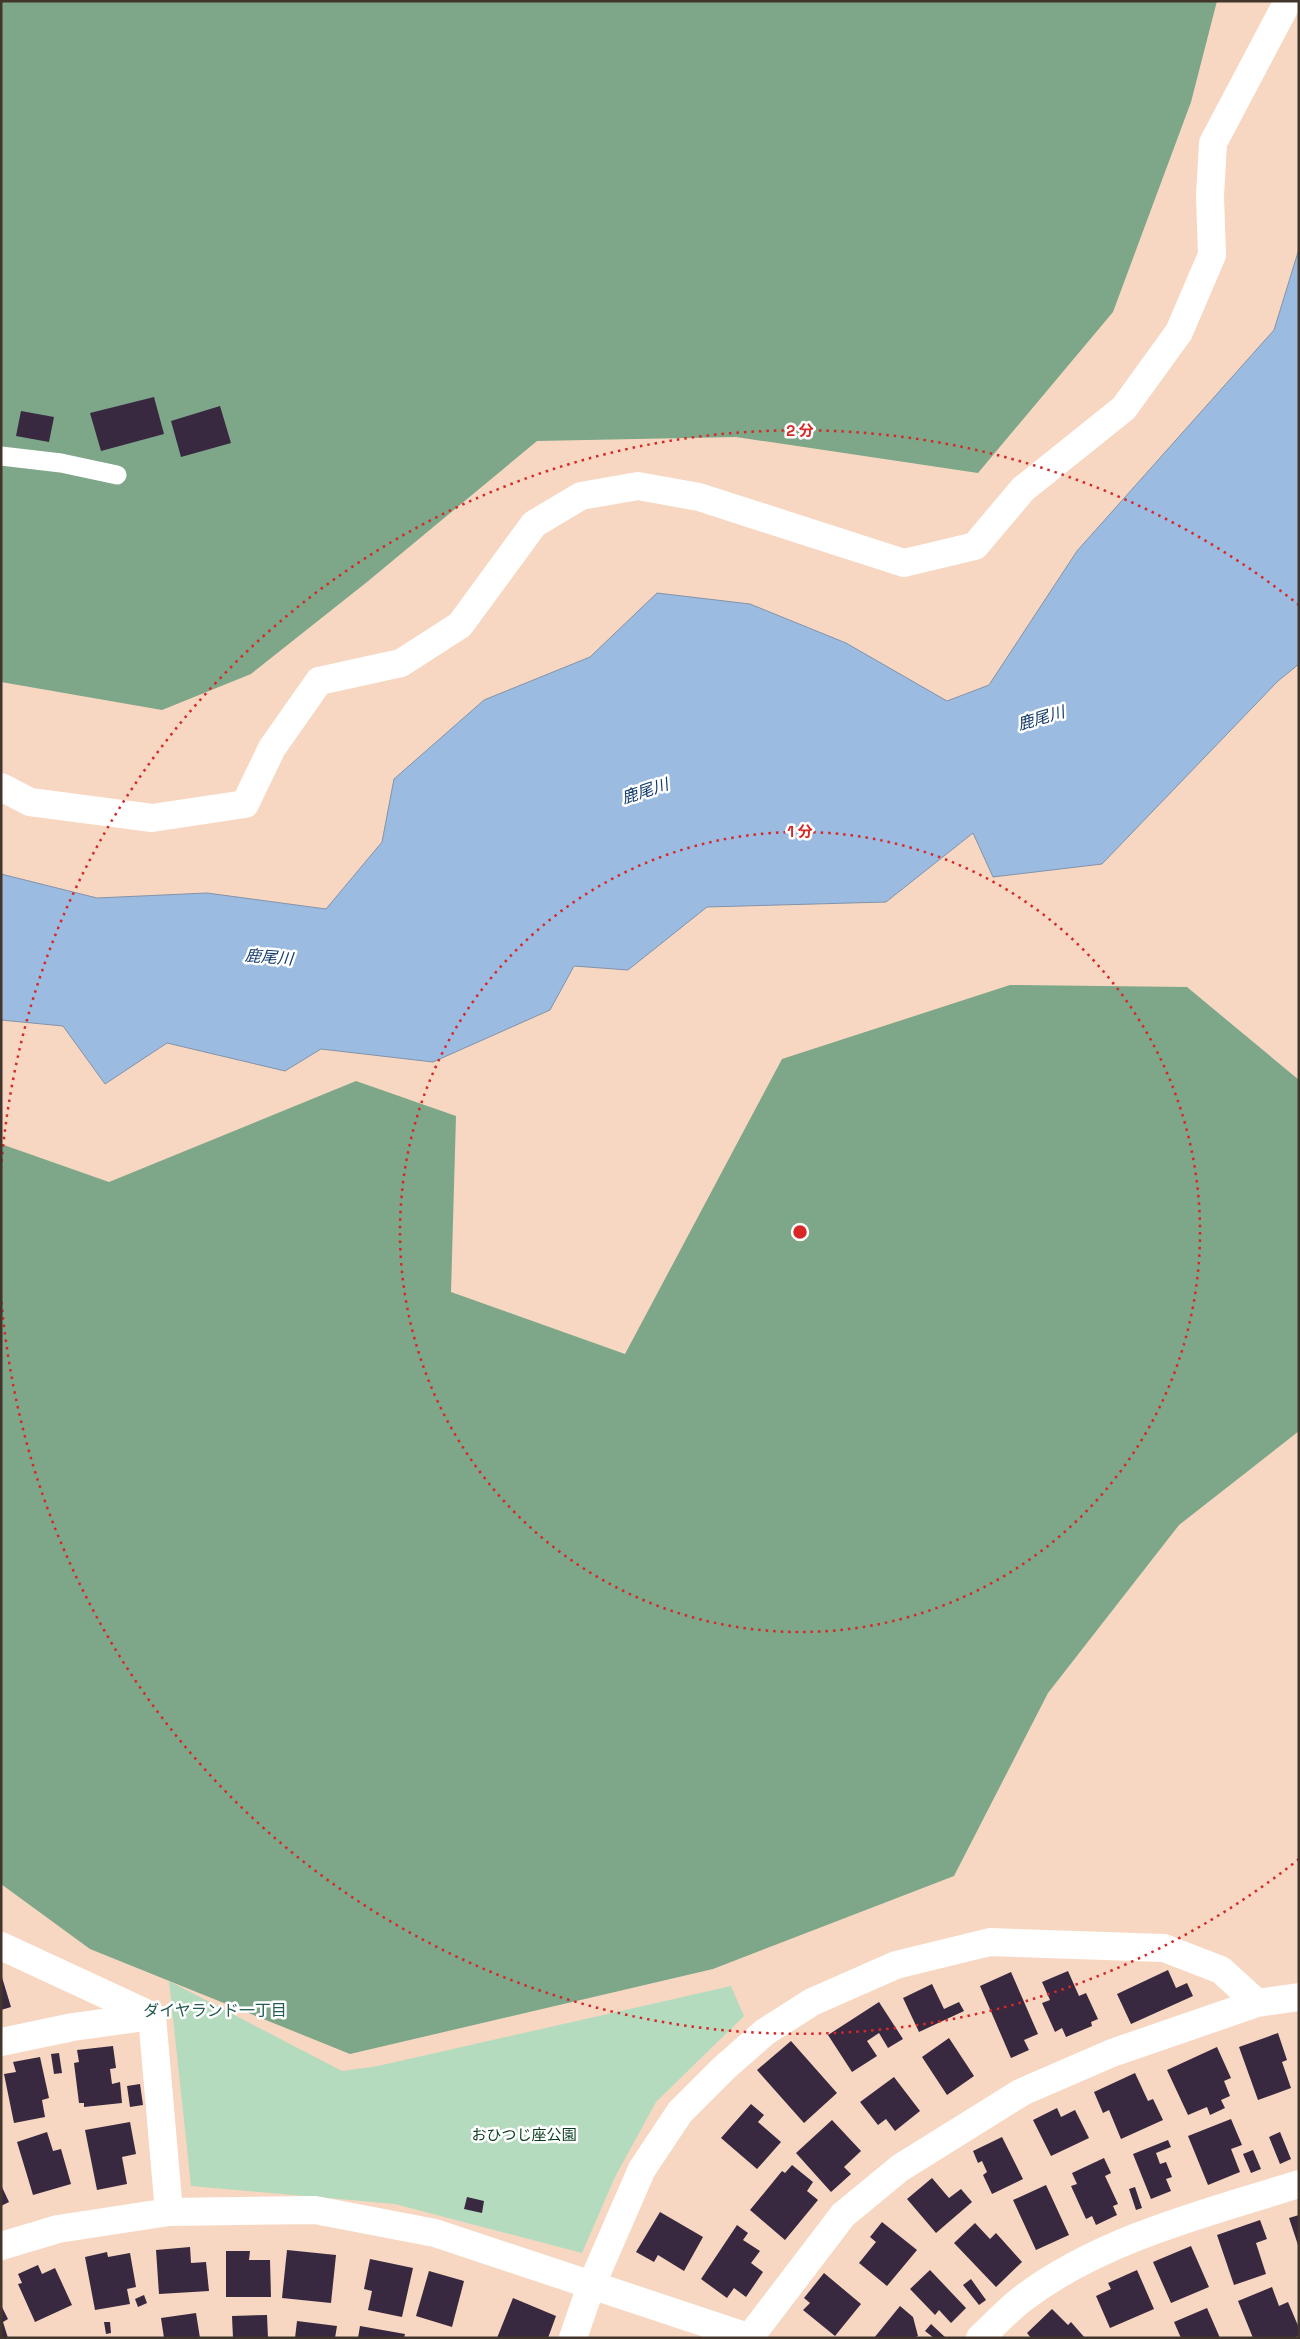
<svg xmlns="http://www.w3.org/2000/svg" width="1300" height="2339" font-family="'Space Grotesk','Noto Sans JP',sans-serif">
<rect width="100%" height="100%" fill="#f7d7c1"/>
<path fill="#b5dbbe" d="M 169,1981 L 342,2071 L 378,2066 L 731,1986 L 744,2016 L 656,2102 L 615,2177 L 582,2253 L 395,2204 L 191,2186 Z"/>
<path fill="#7da788" d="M 1,1 L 1217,1 L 1191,102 L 1113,312 L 978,473 L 736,437 L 537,441 L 367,582 L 251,674 L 162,710 L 1,682 Z
M 1010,985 L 1187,987 L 1299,1080 L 1299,1431 L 1179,1525 L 1048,1693 L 954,1876 L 713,1969 L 350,2054 L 90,1949 L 1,1884 L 1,1144 L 109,1182 L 356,1081 L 456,1116 L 451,1292 L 625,1354 L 782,1059 Z"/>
<path fill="#9cbbe0" stroke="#8193aa" d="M 1299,249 L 1299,664 L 1278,681 L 1102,864 L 993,877 L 973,833 L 886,902 L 707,907 L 628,970 L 574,966 L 550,1010 L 433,1062 L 321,1049 L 285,1071 L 167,1043 L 105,1084 L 63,1026 L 1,1020 L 1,874 L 97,898 L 207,893 L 326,909 L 382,842 L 394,779 L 484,700 L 590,657 L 657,593 L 750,604 L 846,643 L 947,701 L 989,685 L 1077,551 L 1274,330 Z"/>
<path fill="#382840" d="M 154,397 L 164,434 L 101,451 L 90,413 Z
M 220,406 L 231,443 L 181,457 L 171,421 Z
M 21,411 L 54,417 L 49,442 L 16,436 Z
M 1168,1970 L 1176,1988 L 1187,1983 L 1193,1996 L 1131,2024 L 1117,1994 Z
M 1068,1971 L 1079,1996 L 1086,1993 L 1098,2019 L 1091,2022 L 1092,2026 L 1066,2037 L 1062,2028 L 1055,2032 L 1042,2003 L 1050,2000 L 1042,1982 Z
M 1011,1972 L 1038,2034 L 1024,2040 L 1029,2050 L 1011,2058 L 980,1986 Z
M 1,1974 L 11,2007 L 1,2010 Z
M 932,1984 L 944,2009 L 959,2002 L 964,2011 L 919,2032 L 903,1998 Z
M 879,2002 L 903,2039 L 888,2048 L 879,2033 L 867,2041 L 877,2056 L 852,2072 L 828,2035 Z
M 1278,2033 L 1287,2060 L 1282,2062 L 1291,2088 L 1258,2100 L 1239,2047 Z
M 949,2038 L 974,2076 L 947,2095 L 922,2057 Z
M 791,2041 L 837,2093 L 804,2123 L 757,2070 Z
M 113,2046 L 116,2068 L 110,2069 L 112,2084 L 120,2082 L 122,2103 L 84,2107 L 84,2103 L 79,2103 L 74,2063 L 79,2062 L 77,2050 Z
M 1217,2047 L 1231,2078 L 1224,2081 L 1230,2096 L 1221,2100 L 1225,2108 L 1210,2115 L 1207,2107 L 1188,2115 L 1167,2070 Z
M 59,2053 L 62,2073 L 54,2074 L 51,2054 Z
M 40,2057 L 49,2098 L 42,2100 L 45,2117 L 14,2123 L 4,2074 L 16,2072 L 13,2062 Z
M 1135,2073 L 1148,2101 L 1153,2099 L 1163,2120 L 1121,2139 L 1109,2110 L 1103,2113 L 1094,2092 Z
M 894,2077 L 920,2111 L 895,2131 L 886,2119 L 878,2125 L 860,2102 Z
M 140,2084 L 143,2105 L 130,2107 L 127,2086 Z
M 751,2104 L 764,2115 L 758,2122 L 781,2142 L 757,2169 L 721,2138 Z
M 1057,2108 L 1061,2117 L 1075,2110 L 1089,2138 L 1051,2156 L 1033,2120 Z
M 1231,2119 L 1242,2145 L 1231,2149 L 1240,2172 L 1208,2185 L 1188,2136 Z
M 832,2120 L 861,2151 L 844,2167 L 851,2174 L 831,2192 L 796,2153 Z
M 130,2122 L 136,2154 L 122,2157 L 127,2184 L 97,2190 L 85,2130 Z
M 47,2132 L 53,2151 L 61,2149 L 71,2184 L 33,2195 L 17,2142 Z
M 1280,2132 L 1291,2159 L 1280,2164 L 1269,2137 Z
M 1002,2137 L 1023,2179 L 992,2194 L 983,2175 L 987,2172 L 982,2161 L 978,2163 L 973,2151 Z
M 1168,2140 L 1171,2147 L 1156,2153 L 1160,2164 L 1166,2162 L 1172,2177 L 1166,2179 L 1171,2191 L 1151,2199 L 1133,2154 Z
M 1253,2150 L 1261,2169 L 1251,2173 L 1243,2154 Z
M 1104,2158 L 1111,2173 L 1105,2176 L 1118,2204 L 1113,2206 L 1117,2215 L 1096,2225 L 1092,2216 L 1086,2219 L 1071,2186 L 1077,2184 L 1072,2173 Z
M 792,2165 L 813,2182 L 807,2191 L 818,2200 L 785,2240 L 750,2210 L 782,2171 L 785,2173 Z
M 932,2178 L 949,2198 L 961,2189 L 972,2202 L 936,2233 L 907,2199 Z
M 1,2185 L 9,2202 L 1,2206 Z
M 1046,2185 L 1069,2235 L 1036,2250 L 1013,2200 Z
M 1135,2187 L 1142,2208 L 1136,2210 L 1129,2189 Z
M 467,2197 L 484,2201 L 482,2213 L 464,2209 Z
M 660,2212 L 703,2237 L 684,2271 L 658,2255 L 654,2262 L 636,2252 Z
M 1299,2215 L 1299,2245 L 1298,2245 L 1289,2218 Z
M 1260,2220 L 1267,2239 L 1256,2243 L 1266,2274 L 1234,2285 L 1217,2235 Z
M 882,2222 L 917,2250 L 887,2286 L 859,2263 L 876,2242 L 870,2237 Z
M 975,2223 L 990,2239 L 996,2233 L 1022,2262 L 996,2287 L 954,2243 Z
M 737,2225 L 748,2233 L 743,2240 L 760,2251 L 751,2263 L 763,2272 L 746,2297 L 734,2288 L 727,2298 L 701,2279 Z
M 1191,2246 L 1209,2287 L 1171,2303 L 1153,2262 Z
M 190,2247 L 191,2263 L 206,2262 L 209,2291 L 159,2294 L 156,2250 Z
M 287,2250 L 336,2255 L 331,2303 L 282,2298 Z
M 226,2251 L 250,2251 L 249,2260 L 270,2260 L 271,2297 L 226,2297 Z
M 107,2252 L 108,2257 L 130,2253 L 136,2287 L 127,2289 L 130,2304 L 95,2310 L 85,2257 Z
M 370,2259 L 413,2268 L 402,2317 L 368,2310 L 372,2291 L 364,2289 Z
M 38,2265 L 42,2274 L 55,2268 L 72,2305 L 35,2322 L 18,2284 L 22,2283 L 18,2274 Z
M 930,2270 L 966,2308 L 951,2323 L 939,2310 L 935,2315 L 910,2289 Z
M 1137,2270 L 1154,2309 L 1110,2328 L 1096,2296 L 1111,2289 L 1108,2283 Z
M 429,2271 L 464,2281 L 452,2327 L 416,2316 Z
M 824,2273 L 861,2304 L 835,2336 L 803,2310 L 810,2303 L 804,2298 Z
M 971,2279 L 986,2300 L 979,2305 L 963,2285 Z
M 1272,2287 L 1279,2306 L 1288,2302 L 1299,2328 L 1299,2336 L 1293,2338 L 1253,2338 L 1238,2301 Z
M 144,2295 L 147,2303 L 138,2307 L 135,2299 Z
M 513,2298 L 556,2316 L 548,2338 L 497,2338 Z
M 1,2305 L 8,2319 L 3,2322 L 8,2338 L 1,2338 Z
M 900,2306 L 913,2317 L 918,2336 L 914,2338 L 874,2338 Z
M 1207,2308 L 1220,2338 L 1181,2338 L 1174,2322 Z
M 1052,2309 L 1068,2325 L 1071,2322 L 1085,2338 L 1031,2338 L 1027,2333 Z
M 196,2313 L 200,2338 L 164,2338 L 161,2318 Z
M 267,2315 L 268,2338 L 233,2338 L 232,2316 Z
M 297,2321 L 337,2326 L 335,2338 L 295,2338 Z
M 104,2322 L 110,2322 L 111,2333 L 106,2334 Z
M 931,2324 L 946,2338 L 934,2338 L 925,2331 Z
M 360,2326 L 405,2334 L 404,2338 L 358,2338 Z"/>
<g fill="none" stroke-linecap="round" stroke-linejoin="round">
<path stroke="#fff" stroke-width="19" d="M 1,456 L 61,463 L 117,475"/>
<path stroke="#fff" stroke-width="28" d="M 1,787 L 30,802 L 152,818 L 245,804 L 272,748 L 319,681 L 401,663 L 460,625 L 534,524 L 581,496 L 638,486 L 699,497 L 904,563 L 975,546 L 1023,489 L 1124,408 L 1179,332 L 1212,255 L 1210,196 L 1213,143 L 1288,1
M 1,1946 L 152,2016 L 169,2212
M 1,2042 L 73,2027 L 152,2016
M 750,2337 L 843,2215 L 900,2168 L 1022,2092 L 1112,2053 L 1257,2003 L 1299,1997
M 573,2338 L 591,2286 L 642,2169 L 680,2112 L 724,2068 L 765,2032 L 812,2002 L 896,1965 L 990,1942 L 1164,1948 L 1221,1970 L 1257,2003
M 980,2338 C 994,2325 1007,2311 1022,2299 C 1101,2239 1206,2213 1299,2184"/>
<path stroke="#fff" stroke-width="28" d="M 1,2246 L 58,2229 L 169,2212 L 315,2210 L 435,2233 L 751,2338"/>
</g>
<g fill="none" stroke="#d62828" stroke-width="2.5" stroke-dasharray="2.5 5">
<circle cx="800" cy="1232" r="400"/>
<path d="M1299 1859A801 801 0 0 1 1 1295M1 1169A801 801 0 0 1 1299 605"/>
</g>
<g text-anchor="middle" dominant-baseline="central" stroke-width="5" stroke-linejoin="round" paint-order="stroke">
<g font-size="15" fill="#0a3d1f" stroke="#fff">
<text x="524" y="2134">おひつじ座公園</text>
</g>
<g font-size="16" font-style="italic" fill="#123b6a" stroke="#fff">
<text transform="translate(1041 718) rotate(-16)">鹿尾川</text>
<text transform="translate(645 791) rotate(-18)">鹿尾川</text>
<text transform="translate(269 957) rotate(5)">鹿尾川</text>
</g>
<g font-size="16" fill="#245b52" stroke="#fff">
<text x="215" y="2010">ダイヤランド一丁目</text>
</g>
</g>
<circle cx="800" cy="1232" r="8" fill="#d62828" stroke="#fff" stroke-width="2.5"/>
<g font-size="15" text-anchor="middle" font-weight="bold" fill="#d62828" stroke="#fff" stroke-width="5" stroke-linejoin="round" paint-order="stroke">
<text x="800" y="436">2 分</text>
<text x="800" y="837">1 分</text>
</g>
<rect width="1300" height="2339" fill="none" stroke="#41352c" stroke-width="5"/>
</svg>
